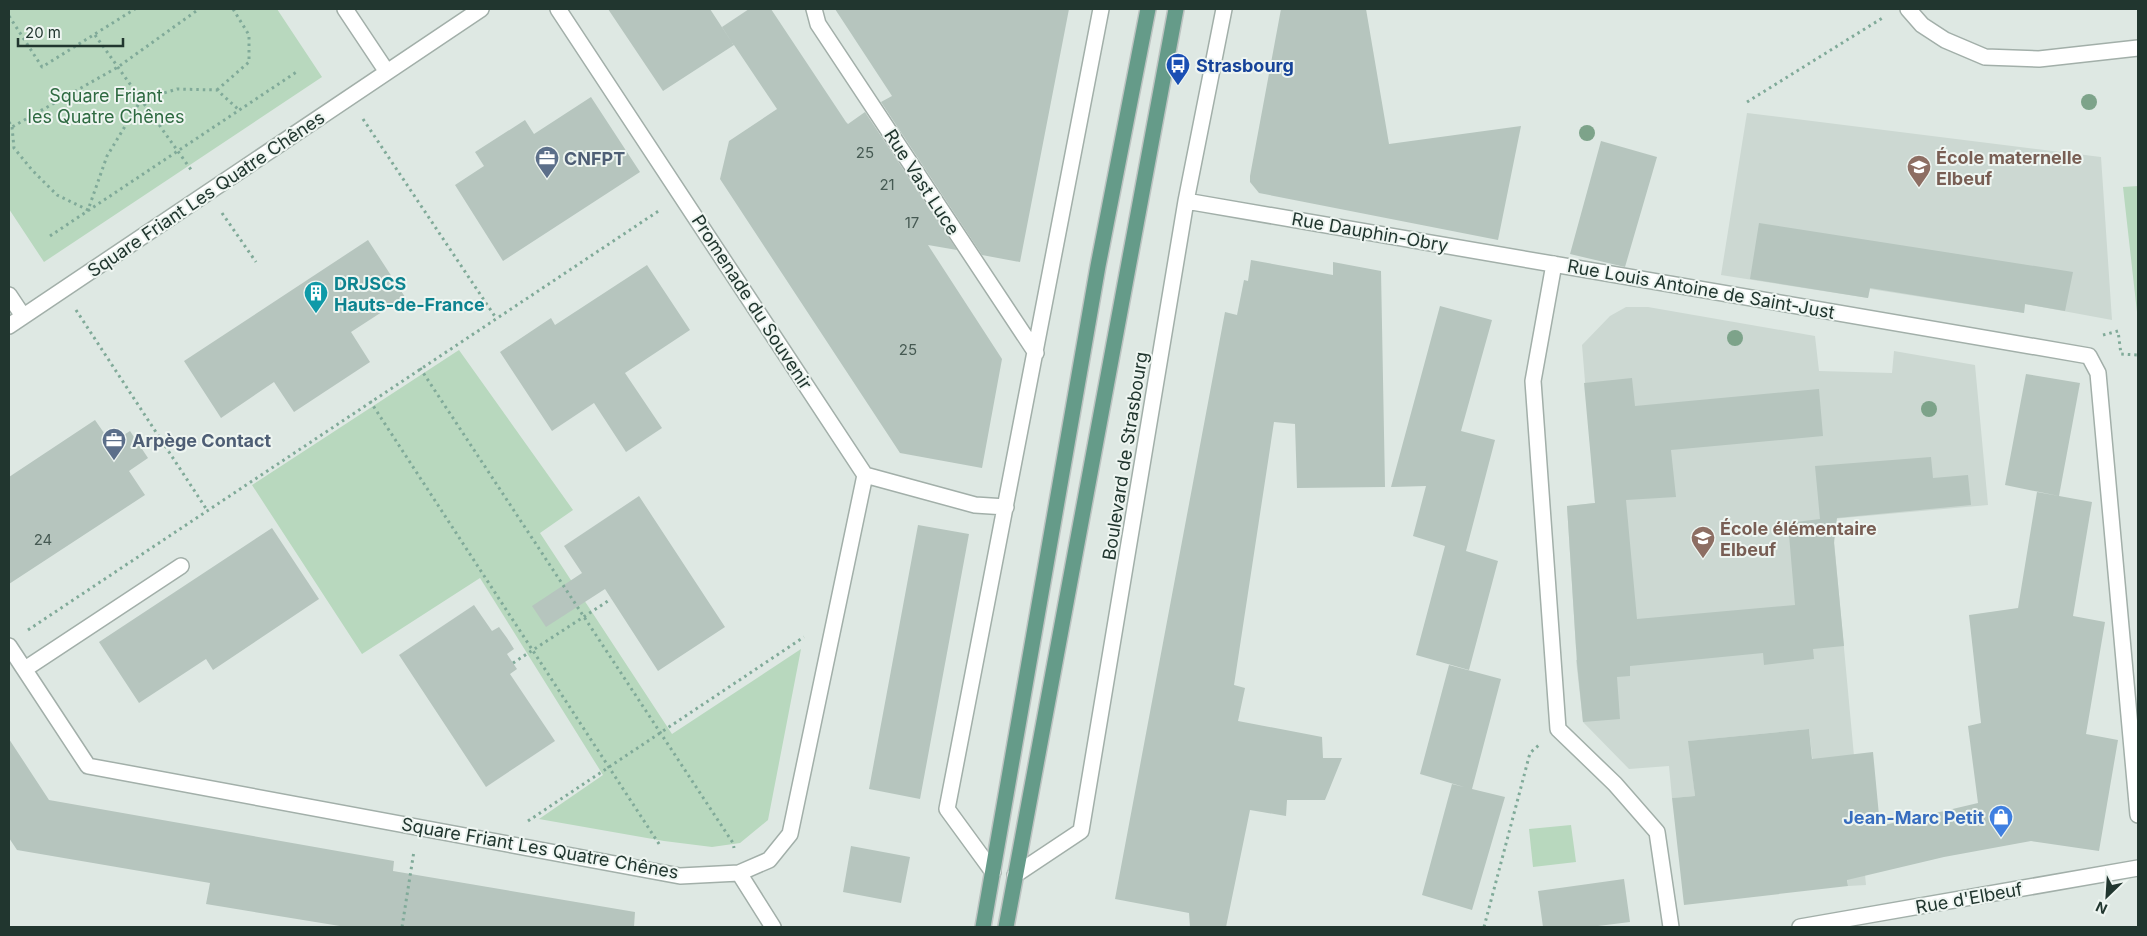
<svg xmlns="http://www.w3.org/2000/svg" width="2147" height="936" font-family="Inter,sans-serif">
<rect width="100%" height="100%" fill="#dee8e3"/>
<path fill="#ccd8d2" d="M 1747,113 L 2101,157 L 2112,320 L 2025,304 L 2024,313 L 1870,289 L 1868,298 L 1721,275 Z
M 1626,307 L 1648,307 L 1815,336 L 1819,371 L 1892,373 L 1894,351 L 1975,365 L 1988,505 L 1832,519 L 1866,885 L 1848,886 L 1836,779 L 1815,781 L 1809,729 L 1689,741 L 1695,796 L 1672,798 L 1669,766 L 1629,769 L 1583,722 L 1576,660 L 1584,659 L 1583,649 L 1576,649 L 1567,506 L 1595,503 L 1582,345 L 1610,316 Z"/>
<path fill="#b8d8be" d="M 9,9 L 277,9 L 322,77 L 44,262 L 9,209 Z
M 2138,186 L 2138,321 L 2123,187 Z
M 459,350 L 573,510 L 540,533 L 672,734 L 801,649 L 768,820 L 740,843 L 712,847 L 664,841 L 539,819 L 603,775 L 480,578 L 362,654 L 252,485 Z
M 1571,825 L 1576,862 L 1533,867 L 1529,829 Z"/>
<path fill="#b6c5be" d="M 608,9 L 710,9 L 733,44 L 722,27 L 749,9 L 771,9 L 846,122 L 848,124 L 865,112 L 957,250 L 928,245 L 1002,359 L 982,468 L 900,453 L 720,179 L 729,141 L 777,109 L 734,45 L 663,91 Z
M 835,9 L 1069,9 L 1020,262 L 982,255 L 881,102 L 892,96 Z
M 1281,9 L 1366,9 L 1389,144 L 1521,126 L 1498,240 L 1259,193 L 1250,182 L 1250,176 Z
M 591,97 L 640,172 L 503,261 L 455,185 L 484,166 L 475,152 L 525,120 L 534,134 Z
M 1601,141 L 1657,157 L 1625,267 L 1570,254 Z
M 1759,223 L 2073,272 L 2065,311 L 2025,304 L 2024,313 L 1870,288 L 1868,298 L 1750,279 Z
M 368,240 L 405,297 L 351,332 L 370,362 L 294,412 L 274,382 L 221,418 L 184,361 Z
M 1251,260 L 1333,275 L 1333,262 L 1381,271 L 1385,487 L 1297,488 L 1295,424 L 1274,422 L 1234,685 L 1245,688 L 1238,721 L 1322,737 L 1323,758 L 1342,758 L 1325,800 L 1287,800 L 1286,816 L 1250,810 L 1226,927 L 1190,927 L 1189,913 L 1115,899 L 1225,312 L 1237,315 L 1244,280 L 1248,281 Z
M 647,265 L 690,330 L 625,373 L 662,428 L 626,452 L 594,403 L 552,431 L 500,352 L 551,318 L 555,325 Z
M 1440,306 L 1492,320 L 1461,431 L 1495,440 L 1466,551 L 1498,561 L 1469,670 L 1416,655 L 1445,546 L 1413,536 L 1426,486 L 1391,487 Z
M 2026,374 L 2080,383 L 2059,496 L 2005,485 Z
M 1632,378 L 1635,406 L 1819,389 L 1823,436 L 1671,450 L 1676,497 L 1626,500 L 1637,619 L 1795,605 L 1788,523 L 1820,519 L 1815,466 L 1931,457 L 1933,478 L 1968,475 L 1971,505 L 1837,518 L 1834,543 L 1844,646 L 1813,649 L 1814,659 L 1764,665 L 1763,653 L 1630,666 L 1630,676 L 1617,677 L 1620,719 L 1583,722 L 1577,663 L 1567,506 L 1595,503 L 1584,383 Z
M 95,420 L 111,443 L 130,431 L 148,458 L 129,471 L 145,495 L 9,584 L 9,477 Z
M 2037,492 L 2092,502 L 2073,616 L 2105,622 L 2086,734 L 2118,740 L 2099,851 L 2031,841 L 1944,857 L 1847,880 L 1848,886 L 1684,905 L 1672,798 L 1695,796 L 1688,741 L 1809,729 L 1812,759 L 1873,752 L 1880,826 L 1978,803 L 1968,726 L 1981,723 L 1969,615 L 2018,608 Z
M 639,496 L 725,627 L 658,671 L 605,589 L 546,627 L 532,606 L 582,573 L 564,546 Z
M 918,525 L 969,534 L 920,799 L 869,789 Z
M 272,528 L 319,599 L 213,670 L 206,659 L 139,703 L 99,642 Z
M 474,605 L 492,631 L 499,627 L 507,638 L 514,649 L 507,654 L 517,669 L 510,674 L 555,741 L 486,787 L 399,655 Z
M 1449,665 L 1501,679 L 1472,789 L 1505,797 L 1472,910 L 1422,895 L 1452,784 L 1464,787 L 1420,774 Z
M 9,739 L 49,800 L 394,861 L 393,871 L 635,912 L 634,927 L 346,927 L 206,904 L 210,883 L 17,850 L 9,838 Z
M 851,846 L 910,857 L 901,903 L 843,892 Z
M 1624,879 L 1630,922 L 1590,927 L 1543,927 L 1538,891 Z"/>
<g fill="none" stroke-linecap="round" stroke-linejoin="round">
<defs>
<path id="minor" d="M 345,9 L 387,72
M 558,9 L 865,475 L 975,505 L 1006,507
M 814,9 L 818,24 L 1036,353
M 1908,9 L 1922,25 L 1945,40 L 1985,57 L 2039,59 L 2138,48
M 1186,201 L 2089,356 L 2098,373 L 2138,815
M 1554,264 L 1533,381 L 1558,729 L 1615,784 L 1657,832 L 1671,927
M 9,295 L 23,316
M 9,326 L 481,9
M 9,646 L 88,766 L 680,876 L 739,873 L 769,860 L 790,834 L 865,475
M 25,669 L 181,566
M 993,872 L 947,809 L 1101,9
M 739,873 L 773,927
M 1015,875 L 1081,831 L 1186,201 L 1224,9
M 1800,927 L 2138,868"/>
<path id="major" d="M 983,927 L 1098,266 L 1148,9
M 1006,927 L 1176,9"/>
</defs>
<use href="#minor" stroke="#a2afa9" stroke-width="18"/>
<use href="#major" stroke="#bcc3c1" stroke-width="18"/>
<path stroke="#80aa99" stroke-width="3" stroke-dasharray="2.5 4" stroke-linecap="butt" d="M 9,16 L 42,67 L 135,9
M 95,35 L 192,171
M 217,90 L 249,62 L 249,35 L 233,9
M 1747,102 L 1884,17
M 363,119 L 496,318
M 9,122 L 12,127 L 118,67 L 199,9
M 12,127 L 14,148 L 32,170 L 57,195 L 88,210 L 107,156 L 141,100 L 177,89 L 217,90 L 239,110
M 222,213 L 256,262
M 50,236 L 298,71
M 76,310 L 207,510
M 2103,335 L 2118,331 L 2121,354 L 2138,355
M 420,368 L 733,843 L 734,848
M 370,401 L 661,847
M 28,630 L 660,210
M 513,663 L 611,599
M 528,821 L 804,637
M 402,927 L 414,851
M 1484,927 L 1530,753 L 1539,745"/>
<use href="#minor" stroke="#fff" stroke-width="15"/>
<use href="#major" stroke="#659b89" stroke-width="15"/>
</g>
<g fill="#7da38a">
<circle cx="2089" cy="102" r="8"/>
<circle cx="1587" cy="133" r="8"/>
<circle cx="1735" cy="338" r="8"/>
<circle cx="1929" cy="409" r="8"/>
</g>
<defs>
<symbol id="bus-pin" viewBox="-11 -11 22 30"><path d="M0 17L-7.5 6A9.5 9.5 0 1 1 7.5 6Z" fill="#1a4fb4" stroke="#eef5f1"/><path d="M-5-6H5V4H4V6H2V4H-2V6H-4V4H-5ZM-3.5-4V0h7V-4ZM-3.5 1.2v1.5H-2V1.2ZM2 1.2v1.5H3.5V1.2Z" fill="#fff"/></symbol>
<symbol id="office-pin" viewBox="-11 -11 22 30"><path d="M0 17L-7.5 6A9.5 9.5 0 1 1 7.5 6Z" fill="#5c6f8a" stroke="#eef5f1"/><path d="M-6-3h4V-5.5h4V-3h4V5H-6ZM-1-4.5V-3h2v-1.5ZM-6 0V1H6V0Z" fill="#fff"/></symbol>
<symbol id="school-pin" viewBox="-11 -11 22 30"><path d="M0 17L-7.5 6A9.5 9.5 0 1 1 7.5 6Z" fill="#8d6e63" stroke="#eef5f1"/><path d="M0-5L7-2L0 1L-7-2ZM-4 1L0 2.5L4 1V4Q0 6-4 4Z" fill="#fff"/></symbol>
<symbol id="building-pin" viewBox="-11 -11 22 30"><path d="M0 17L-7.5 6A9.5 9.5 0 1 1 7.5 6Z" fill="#0f9aa8" stroke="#eef5f1"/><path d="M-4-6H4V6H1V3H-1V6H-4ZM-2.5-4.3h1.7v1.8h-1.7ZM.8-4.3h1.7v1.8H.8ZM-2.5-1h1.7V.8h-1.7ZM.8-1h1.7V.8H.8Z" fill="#fff"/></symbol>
<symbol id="shop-pin" viewBox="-11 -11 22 30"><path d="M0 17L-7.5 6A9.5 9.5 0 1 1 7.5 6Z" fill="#3f7fe0" stroke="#eef5f1"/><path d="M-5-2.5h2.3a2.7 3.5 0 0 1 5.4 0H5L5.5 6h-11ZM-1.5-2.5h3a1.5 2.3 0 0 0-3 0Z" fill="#fff"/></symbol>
</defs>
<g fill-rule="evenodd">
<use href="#bus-pin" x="1164" y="51" width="28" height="38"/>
<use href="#office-pin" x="533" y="144" width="28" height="38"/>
<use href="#school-pin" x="1905" y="153" width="28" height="38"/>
<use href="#building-pin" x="302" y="279" width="28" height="38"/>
<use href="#office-pin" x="100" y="426" width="28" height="38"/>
<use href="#school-pin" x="1689" y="524" width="28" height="38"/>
<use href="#shop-pin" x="1987" y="803" width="28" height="38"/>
</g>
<g text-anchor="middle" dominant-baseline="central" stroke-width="4" stroke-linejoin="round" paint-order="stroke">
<g font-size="15" fill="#465a53">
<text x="865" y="152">25</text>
<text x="887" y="184">21</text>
<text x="912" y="222">17</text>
<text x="908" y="349">25</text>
<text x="43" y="539">24</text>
</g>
<g font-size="18" font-weight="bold" fill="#164399" stroke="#eef5f1" text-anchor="start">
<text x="1196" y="65">Strasbourg</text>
</g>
<g font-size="18" fill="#2e6a41" stroke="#eef5f1">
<text x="106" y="95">Square Friant<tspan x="106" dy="21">les Quatre Chênes</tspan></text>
</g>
<g font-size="18" font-weight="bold" fill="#785e54" stroke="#eef5f1" text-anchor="start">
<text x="1936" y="157">École maternelle<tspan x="1936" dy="21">Elbeuf</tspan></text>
<text x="1720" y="528">École élémentaire<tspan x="1720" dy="21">Elbeuf</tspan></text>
</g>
<g font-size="18" font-weight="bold" fill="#4e5e75" stroke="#eef5f1" text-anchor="start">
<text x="564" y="158">CNFPT</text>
<text x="132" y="440">Arpège Contact</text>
</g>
<g font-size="18" fill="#21362f" stroke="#eef5f1">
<text transform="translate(922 182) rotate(57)">Rue Vast Luce</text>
<text transform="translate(206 194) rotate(-34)">Square Friant Les Quatre Chênes</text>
<text transform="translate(1370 232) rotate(10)">Rue Dauphin-Obry</text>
<text transform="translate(1701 289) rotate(10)">Rue Louis Antoine de Saint-Just</text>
<text transform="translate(752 302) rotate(57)">Promenade du Souvenir</text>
<text transform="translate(1125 456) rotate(-81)">Boulevard de Strasbourg</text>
<text transform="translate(540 848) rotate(10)">Square Friant Les Quatre Chênes</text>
<text transform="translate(1969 898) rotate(-10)">Rue d'Elbeuf</text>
</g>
<g font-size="18" font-weight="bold" fill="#0d838f" stroke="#eef5f1" text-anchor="start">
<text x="334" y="283">DRJSCS<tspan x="334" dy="21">Hauts-de-France</tspan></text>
</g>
<g font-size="18" font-weight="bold" fill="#366cbe" stroke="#eef5f1" text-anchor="end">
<text x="1984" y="817">Jean-Marc Petit</text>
</g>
</g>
<rect width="2147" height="936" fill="none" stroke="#21362f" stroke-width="20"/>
<g transform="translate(2107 896) rotate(205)" stroke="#eef5f1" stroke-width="4" paint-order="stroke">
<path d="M0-4L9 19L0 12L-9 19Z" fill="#21362f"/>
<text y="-8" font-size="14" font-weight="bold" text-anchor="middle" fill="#21362f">N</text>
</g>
<path d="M18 38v8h105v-8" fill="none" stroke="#21362f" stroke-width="2.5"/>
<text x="25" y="38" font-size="15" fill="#21362f" stroke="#eef5f1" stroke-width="4" paint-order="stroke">20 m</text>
</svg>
